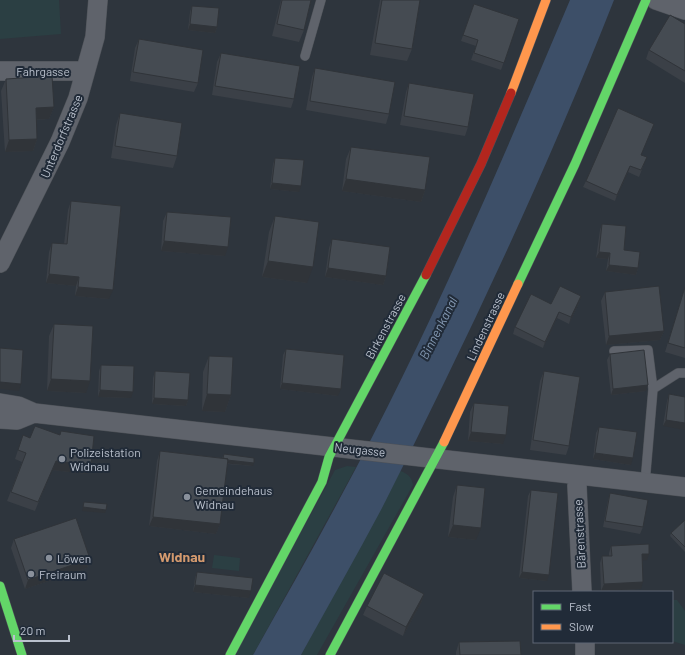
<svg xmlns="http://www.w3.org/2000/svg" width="685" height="655" font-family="Barlow,sans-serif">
<rect width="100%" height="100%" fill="#2e353d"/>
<path fill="#2b3f43" d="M 0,0 L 59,0 L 61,34 L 0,39 Z
M 347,466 L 356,467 L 253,655 L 234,655 L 335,470 Z
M 400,471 C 407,473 412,477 413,485 L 317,655 L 301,655 Z
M 214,555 L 240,558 L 239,571 L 212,568 Z
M 672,600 L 677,600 L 685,611 L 685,645 L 672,641 Z"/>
<path fill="#3d4f68" d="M 570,0 L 614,0 C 546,173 466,342 382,508 C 356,557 328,606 301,655 L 253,655 C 282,603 312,551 340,498 C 427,338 499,168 570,0 Z"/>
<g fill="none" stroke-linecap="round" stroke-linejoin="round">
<defs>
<path id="lane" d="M 305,56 L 321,0
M 614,351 L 648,350 L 653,389 L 645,483
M 653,389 L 678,373 L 685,373"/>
<path id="street" d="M 656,0 L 685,10
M 0,71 L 85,71
M 0,263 L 60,142 L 78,98 L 95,37 L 98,0
M 0,403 L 18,406 L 34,413 L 685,487
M 0,419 L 17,420 L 34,413
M 578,475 L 577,486 L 582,592
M 585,642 L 585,655"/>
<path id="fast" d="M 518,284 L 575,164 L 646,0
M 0,586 L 22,655
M 230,655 L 322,482 L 329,457 L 426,275
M 330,655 L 444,442"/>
<path id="slow" d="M 511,93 L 546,0
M 444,442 L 518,284"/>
<path id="jam" d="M 426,275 L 481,164 L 511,93"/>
</defs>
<use href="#lane" stroke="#4d5157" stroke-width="10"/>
<use href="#street" stroke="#4d5157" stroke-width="20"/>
<use href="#fast" stroke="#4d5157" stroke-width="10"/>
<use href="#slow" stroke="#4d5157" stroke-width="10"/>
<use href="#jam" stroke="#4d5157" stroke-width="10"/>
<use href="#lane" stroke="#5f636b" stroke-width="9"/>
<use href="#street" stroke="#5f636b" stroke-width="19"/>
<use href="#fast" stroke="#63d668" stroke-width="9"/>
<use href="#slow" stroke="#ff974d" stroke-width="9"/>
<use href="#jam" stroke="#b3261e" stroke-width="9"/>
</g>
<path fill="#3b4047" d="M 281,0 L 311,0 L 304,30 L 299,42 L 272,36 Z
M 380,0 L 420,0 L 412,49 L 407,61 L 370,55 Z
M 474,4 L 519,19 L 501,70 L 471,60 L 476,46 L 461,41 Z
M 192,6 L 217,27 L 215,33 L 188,30 L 190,12 Z
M 685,24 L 685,83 L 646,59 L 649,50 Z
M 139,39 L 198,83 L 194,92 L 130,81 L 135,48 Z
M 221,53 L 294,99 L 291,108 L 212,95 L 217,62 Z
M 315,68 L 389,114 L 386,124 L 306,110 L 312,77 Z
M 6,79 L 54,107 L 49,119 L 36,120 L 37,139 L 33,151 L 5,152 L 1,91 Z
M 409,83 L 468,127 L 465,136 L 400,125 L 406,92 Z
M 120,113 L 177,156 L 173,168 L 111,158 L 116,125 Z
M 654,124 L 641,155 L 644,164 L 639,177 L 628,172 L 615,201 L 583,187 L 586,181 Z
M 351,147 L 425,190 L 421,202 L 342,191 L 346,159 Z
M 275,158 L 299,192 L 270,189 L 273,164 Z
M 71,201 L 109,299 L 75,296 L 76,286 L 46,283 L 49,252 L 52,243 L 64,244 L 68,210 Z
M 167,212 L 225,256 L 161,251 L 163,221 Z
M 275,216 L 307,283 L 262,277 L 269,232 Z
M 602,224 L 638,268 L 636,275 L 606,271 L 608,259 L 596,258 L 600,230 Z
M 332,239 L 386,276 L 383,285 L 325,277 L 329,248 Z
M 685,287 L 685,358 L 665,352 Z
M 605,292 L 664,331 L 660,340 L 606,345 L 601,301 Z
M 581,296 L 579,303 L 569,324 L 557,318 L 543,348 L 513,334 L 515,327 L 551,304 Z
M 54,324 L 86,393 L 47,391 L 49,336 Z
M 286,349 L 338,396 L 280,389 L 283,355 Z
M 610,354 L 646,391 L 611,395 L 607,360 Z
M 209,356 L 231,395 L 225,412 L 202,411 L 203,372 Z
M 101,365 L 131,398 L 98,397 L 99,371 Z
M 155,371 L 188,400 L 186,406 L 152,404 L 153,378 Z
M 544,371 L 569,446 L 566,455 L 530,450 L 540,381 Z
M 669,394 L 685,397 L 663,426 L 667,401 Z
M 474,403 L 503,444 L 468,441 L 470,412 Z
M 599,427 L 631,465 L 593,459 L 596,433 Z
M 23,435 L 91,465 L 87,474 L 52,470 L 35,511 L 7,501 L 22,462 L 15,459 Z
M 160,451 L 222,458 L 224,454 L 253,466 L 227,464 L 220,524 L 216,534 L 149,526 L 157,461 Z
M 457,485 L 476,540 L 448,537 L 453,497 Z
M 531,490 L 547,581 L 519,578 L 528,496 Z
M 610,493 L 643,527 L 640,534 L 603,527 L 608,500 Z
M 685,520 L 685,552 L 670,536 L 671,533 Z
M 14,539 L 90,559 L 87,568 L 25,589 L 11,548 Z
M 611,546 L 647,560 L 642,560 L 641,589 L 601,591 L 600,563 L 602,556 L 609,556 L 609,553 Z
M 197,572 L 249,598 L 193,592 L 195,578 Z
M 424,594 L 421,603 L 403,636 L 363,615 L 367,606 Z
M 459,642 L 521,655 L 456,655 L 456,652 Z"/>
<path fill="#303439" d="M 190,24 L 217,27 L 215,33 L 188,30 Z
M 54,107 L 49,119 L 31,120 L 36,108 Z
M 37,139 L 33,151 L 5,152 L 9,140 Z
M 630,166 L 628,172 L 615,201 L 617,195 Z
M 346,179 L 425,190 L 421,202 L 342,191 Z
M 272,183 L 301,186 L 299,192 L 270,189 Z
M 164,241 L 228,247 L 225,256 L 161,251 Z
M 599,252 L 610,253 L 608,259 L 596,258 Z
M 268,261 L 313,267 L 307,283 L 262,277 Z
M 609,265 L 638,268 L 636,275 L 606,271 Z
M 328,268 L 386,276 L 383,285 L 325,277 Z
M 49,274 L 79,277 L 76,286 L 46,283 Z
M 78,287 L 113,290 L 109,299 L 75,296 Z
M 581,296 L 579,303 L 569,324 L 571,317 Z
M 559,312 L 557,318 L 543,348 L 545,342 Z
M 664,331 L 660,340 L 606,345 L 609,336 Z
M 51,379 L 90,381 L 86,393 L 47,391 Z
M 0,382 L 21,384 L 19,391 L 0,389 Z
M 282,383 L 341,389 L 338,396 L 280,389 Z
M 648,385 L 646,391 L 611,395 L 613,389 Z
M 100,390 L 133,392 L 131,398 L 98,397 Z
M 207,394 L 231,395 L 225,412 L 202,411 Z
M 154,398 L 188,400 L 186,406 L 152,404 Z
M 666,420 L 685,423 L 685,430 L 663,426 Z
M 471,432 L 506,435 L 503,444 L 468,441 Z
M 595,453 L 633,458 L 631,465 L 593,459 Z
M 223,460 L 254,463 L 253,466 L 222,463 Z
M 56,461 L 91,465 L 87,474 L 52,470 L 35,511 Z
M 83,507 L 106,510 L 105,513 L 82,511 Z
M 153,517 L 220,524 L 216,534 L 149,526 Z
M 453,525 L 481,528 L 476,540 L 448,537 Z
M 642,554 L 649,554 L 647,560 L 639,561 Z
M 90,559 L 87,568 L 25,589 L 28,580 Z
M 522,572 L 549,575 L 547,581 L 519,578 Z
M 643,582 L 641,589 L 601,591 L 604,584 Z
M 195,585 L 251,591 L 249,598 L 193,592 Z
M 424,594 L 421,603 L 403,636 L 406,627 Z"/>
<path fill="#454b52" stroke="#303439" d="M 282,0 L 311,0 L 304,30 L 277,24 Z
M 382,0 L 420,0 L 412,49 L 375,43 Z
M 474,4 L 519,19 L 504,63 L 474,53 L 478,40 L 463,35 Z
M 192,6 L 219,8 L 217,27 L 190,24 Z
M 670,15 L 685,24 L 685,71 L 649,50 Z
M 139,39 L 203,50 L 198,83 L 133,72 Z
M 221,53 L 300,66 L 294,99 L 215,86 Z
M 315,68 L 395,82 L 389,114 L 310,101 Z
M 52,76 L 54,107 L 36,108 L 37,139 L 9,140 L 6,79 Z
M 409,83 L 474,94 L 468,127 L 404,116 Z
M 618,108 L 654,124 L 641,155 L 647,157 L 641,170 L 630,166 L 617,195 L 586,181 Z
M 120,113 L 182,123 L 177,156 L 115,146 Z
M 351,147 L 430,157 L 425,190 L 346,179 Z
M 275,158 L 304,160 L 301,186 L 272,183 Z
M 71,201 L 121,206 L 113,290 L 78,287 L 79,277 L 49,274 L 52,243 L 67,244 Z
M 167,212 L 231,217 L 228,247 L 164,241 Z
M 275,216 L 319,222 L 313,267 L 268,261 Z
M 602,224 L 626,226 L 624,250 L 640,252 L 638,268 L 609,265 L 610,253 L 599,252 Z
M 332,239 L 390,247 L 386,276 L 328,268 Z
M 560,286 L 581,296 L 571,317 L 559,312 L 545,342 L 515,327 L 531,294 L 551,304 Z
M 659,286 L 664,331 L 609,336 L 605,292 Z
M 685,287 L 685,348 L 668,343 Z
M 54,324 L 93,326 L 90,381 L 51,379 Z
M 0,348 L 23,350 L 21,384 L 0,382 Z
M 286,349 L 344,355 L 341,389 L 282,383 Z
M 644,350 L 648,385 L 613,389 L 610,354 Z
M 209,356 L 233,357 L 231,395 L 207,394 Z
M 101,365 L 134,366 L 133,392 L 100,390 Z
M 155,371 L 190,373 L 188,400 L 154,398 Z
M 544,371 L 580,377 L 569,446 L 533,440 Z
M 669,394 L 685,397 L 685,423 L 666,420 Z
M 474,403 L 509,406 L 506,435 L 471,432 Z
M 35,426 L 60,435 L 61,431 L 94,436 L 91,465 L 56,461 L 38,502 L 11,492 L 26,453 L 18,450 L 23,435 L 30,438 Z
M 599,427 L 637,432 L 633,458 L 595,453 Z
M 160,451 L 228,459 L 220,524 L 153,517 Z
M 224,454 L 254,458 L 254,463 L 227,460 L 228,459 L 223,458 Z
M 457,485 L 485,488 L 481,528 L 453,525 Z
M 531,490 L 558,493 L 549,575 L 522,572 Z
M 610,493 L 648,500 L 643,527 L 605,521 Z
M 84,502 L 107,504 L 106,510 L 83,507 Z
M 76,518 L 90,559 L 28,580 L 14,539 Z
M 685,520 L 685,547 L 671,533 Z
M 649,544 L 649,554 L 642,554 L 643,582 L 604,584 L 602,556 L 612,556 L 611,546 Z
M 197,572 L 253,578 L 251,591 L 195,585 Z
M 384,573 L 424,594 L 406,627 L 367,606 Z
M 520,641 L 521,655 L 460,655 L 459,642 Z"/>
<g fill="#89909b" stroke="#212b38" stroke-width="1.5">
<circle cx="62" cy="459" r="4"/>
<circle cx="187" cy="497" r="4"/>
<circle cx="49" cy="558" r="4"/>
<circle cx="31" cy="574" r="4"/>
</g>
<g text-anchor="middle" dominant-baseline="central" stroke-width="4" stroke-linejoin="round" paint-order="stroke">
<g font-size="12" fill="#bac1cd" stroke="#212b38">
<text x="43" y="71">Fahrgasse</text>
<text transform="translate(61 136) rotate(-67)">Unterdorfstrasse</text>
<text transform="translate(385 326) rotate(-62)">Birkenstrasse</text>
<text transform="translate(485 326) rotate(-65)">Lindenstrasse</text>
<text transform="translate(360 449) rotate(6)">Neugasse</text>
<text transform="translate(579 534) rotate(-93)">Bärenstrasse</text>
</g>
<g font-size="12" fill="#bac1cd" stroke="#212b38" text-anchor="start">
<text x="70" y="452">Polizeistation<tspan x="70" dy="14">Widnau</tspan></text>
<text x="195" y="490">Gemeindehaus<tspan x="195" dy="14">Widnau</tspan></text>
<text x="57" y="558">Löwen</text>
<text x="39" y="574">Freiraum</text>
</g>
<g font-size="13" font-style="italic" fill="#8398b2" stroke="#212b38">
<text transform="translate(438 328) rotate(-63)">Binnenkanal</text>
</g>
<g font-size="14" font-weight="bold" fill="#d49a6e" stroke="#212b38">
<text x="182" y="556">Widnau</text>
</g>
</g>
<rect x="533" y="591" width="140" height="52" fill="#212b38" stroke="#5e6774"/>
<rect x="541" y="604" width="20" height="6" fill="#63d668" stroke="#5e6774"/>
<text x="569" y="611" font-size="12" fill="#bac1cd">Fast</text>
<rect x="541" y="624" width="20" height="6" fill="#ff974d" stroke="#5e6774"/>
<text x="569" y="631" font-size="12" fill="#bac1cd">Slow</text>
<path d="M14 635v6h55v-6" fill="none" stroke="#bac1cd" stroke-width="2"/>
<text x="20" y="635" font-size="12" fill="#bac1cd" stroke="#212b38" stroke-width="3" paint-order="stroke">20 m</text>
</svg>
